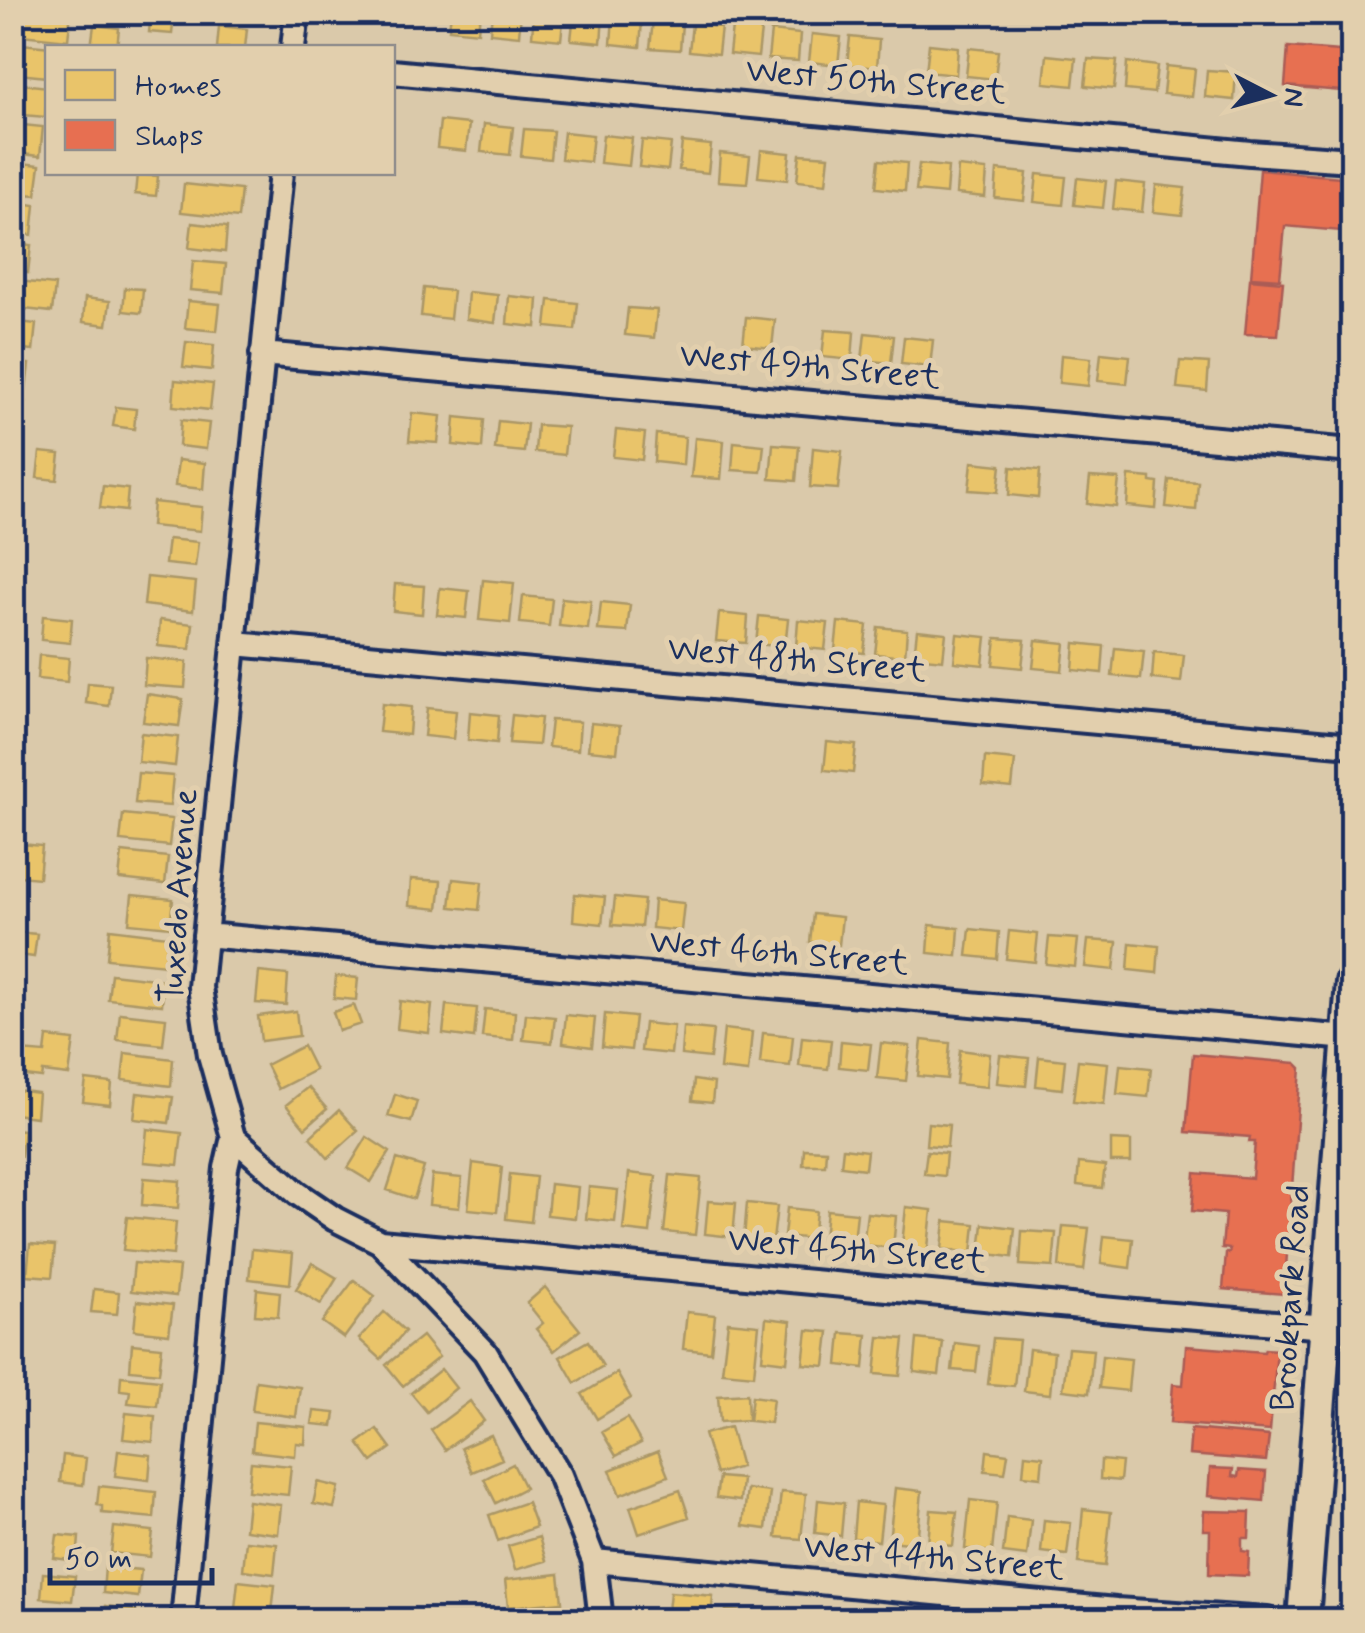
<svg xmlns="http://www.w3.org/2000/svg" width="1365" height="1633" font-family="Mynerve,sans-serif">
<rect width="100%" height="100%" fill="#dac9aa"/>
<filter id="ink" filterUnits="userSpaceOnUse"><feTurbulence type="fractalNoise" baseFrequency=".01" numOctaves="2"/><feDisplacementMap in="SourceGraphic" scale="20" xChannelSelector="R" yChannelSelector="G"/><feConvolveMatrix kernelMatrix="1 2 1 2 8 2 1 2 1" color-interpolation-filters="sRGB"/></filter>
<g filter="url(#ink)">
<path fill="#e9c46a" stroke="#ab9766" stroke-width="2.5" d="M 23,12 L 71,12 L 68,40 L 21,35 Z
M 151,12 L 174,14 L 172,34 L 149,32 Z
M 451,12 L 480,12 L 478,32 L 449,29 Z
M 492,12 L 521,12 L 519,36 L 490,33 Z
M 534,12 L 564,12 L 561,40 L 532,37 Z
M 574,13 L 603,16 L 601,43 L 571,40 Z
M 613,17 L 642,20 L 640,47 L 611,44 Z
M 653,20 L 682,23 L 680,50 L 650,48 Z
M 692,24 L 721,27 L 718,54 L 689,51 Z
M 94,25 L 119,28 L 117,48 L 91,47 Z
M 219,26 L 247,29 L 245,48 L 217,48 Z
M 732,27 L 761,30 L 758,57 L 729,54 Z
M 771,31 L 800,34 L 798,61 L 768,59 Z
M 812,34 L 841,37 L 838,65 L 809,62 Z
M 850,37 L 879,40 L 877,68 L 847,65 Z
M 21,44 L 51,47 L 48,48 L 47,77 L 18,74 Z
M 929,44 L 958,47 L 956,75 L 926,72 Z
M 969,48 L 998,51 L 995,79 L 966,76 Z
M 1047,55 L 1076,58 L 1073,86 L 1044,83 Z
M 1088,59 L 1117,61 L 1114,89 L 1085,86 Z
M 1127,62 L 1157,66 L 1154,93 L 1125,90 Z
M 1166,66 L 1195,69 L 1192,97 L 1163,94 Z
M 1207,70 L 1236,72 L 1234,100 L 1205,97 Z
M 14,83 L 48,87 L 45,117 L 12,114 Z
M 440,121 L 469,124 L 466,151 L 437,148 Z
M 13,124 L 43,127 L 40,156 L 12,153 Z
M 484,124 L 513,127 L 510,155 L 481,152 Z
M 524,129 L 553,131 L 550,159 L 521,156 Z
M 564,132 L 593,135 L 590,162 L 561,159 Z
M 603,135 L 632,138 L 629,166 L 600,163 Z
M 642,140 L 671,143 L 668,170 L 639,167 Z
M 682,142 L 711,145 L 708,173 L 679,170 Z
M 761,150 L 790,153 L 787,180 L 758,177 Z
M 720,153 L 750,156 L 747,183 L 718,181 Z
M 800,154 L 829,156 L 826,184 L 797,181 Z
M 879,160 L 907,163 L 905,191 L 876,188 Z
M 12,162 L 40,165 L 36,195 L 12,193 Z
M 919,164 L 948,167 L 946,194 L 916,191 Z
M 958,167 L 987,170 L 985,197 L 956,194 Z
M 997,170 L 1027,173 L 1024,201 L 995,198 Z
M 137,174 L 158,176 L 156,196 L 135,194 Z
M 1037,174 L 1066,177 L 1063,205 L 1034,202 Z
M 1077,178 L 1106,181 L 1103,208 L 1074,205 Z
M 1116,181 L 1145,184 L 1142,212 L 1113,209 Z
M 184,184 L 241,190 L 238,218 L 181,212 Z
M 1156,185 L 1185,188 L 1182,215 L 1153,212 Z
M 12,202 L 35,205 L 32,235 L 12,233 Z
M 192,223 L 227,227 L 225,252 L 189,248 Z
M 12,243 L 31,245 L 28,273 L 12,271 Z
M 193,261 L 226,264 L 223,293 L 190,290 Z
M 18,281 L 55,285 L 52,312 L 15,308 Z
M 125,288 L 143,289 L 141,313 L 123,311 Z
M 424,288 L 453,291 L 450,319 L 421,316 Z
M 468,292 L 498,295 L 495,323 L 466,319 Z
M 509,296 L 538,299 L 536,327 L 507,324 Z
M 85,298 L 110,301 L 107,325 L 83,322 Z
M 549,300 L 578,303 L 575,330 L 546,327 Z
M 188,301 L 220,304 L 217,331 L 185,328 Z
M 628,308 L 657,310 L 654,338 L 625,335 Z
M 746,317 L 775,320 L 772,348 L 743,345 Z
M 12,321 L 36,324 L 33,351 L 12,349 Z
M 825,330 L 854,332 L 852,360 L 822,357 Z
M 865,333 L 894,336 L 891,363 L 862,360 Z
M 904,337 L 933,340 L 930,367 L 901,364 Z
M 186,342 L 214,345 L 212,370 L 183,367 Z
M 1101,353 L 1130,356 L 1127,384 L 1098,381 Z
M 1061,355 L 1091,358 L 1088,386 L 1059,383 Z
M 1180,361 L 1209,363 L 1207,391 L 1177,388 Z
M 12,362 L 29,364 L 26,390 L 12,389 Z
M 175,380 L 213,384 L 210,410 L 173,406 Z
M 12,401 L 26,402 L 23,431 L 12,430 Z
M 116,407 L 136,409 L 134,429 L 113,426 Z
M 412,413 L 441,416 L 438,443 L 409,441 Z
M 455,417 L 484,420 L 482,448 L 453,445 Z
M 181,420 L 209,423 L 206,449 L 179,446 Z
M 498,421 L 527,424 L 524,452 L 495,449 Z
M 537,425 L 567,427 L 564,455 L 535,452 Z
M 616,430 L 645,433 L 642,460 L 613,457 Z
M 656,434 L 685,437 L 683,465 L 654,462 Z
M 695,438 L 724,441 L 721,479 L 691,477 Z
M 734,442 L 764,445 L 761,472 L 732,470 Z
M 773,444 L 799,446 L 796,481 L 770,479 Z
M 813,448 L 842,451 L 838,489 L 810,487 Z
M 40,452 L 60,454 L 57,480 L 37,478 Z
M 178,460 L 205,463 L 203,489 L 175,486 Z
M 972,462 L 1001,465 L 998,492 L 969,490 Z
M 1011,467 L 1040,470 L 1038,498 L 1009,495 Z
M 1129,476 L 1151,478 L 1151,482 L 1158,483 L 1156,509 L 1127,506 Z
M 1090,477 L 1119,479 L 1116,507 L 1087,504 Z
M 1169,480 L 1198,482 L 1196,510 L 1166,507 Z
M 103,486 L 128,489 L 126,511 L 100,508 Z
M 12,496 L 23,497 L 21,512 L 12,511 Z
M 153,502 L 202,507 L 200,531 L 151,526 Z
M 168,539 L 198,542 L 195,567 L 165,564 Z
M 147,577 L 196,582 L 193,611 L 144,605 Z
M 483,580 L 514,583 L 510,623 L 479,620 Z
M 395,584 L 424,586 L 422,614 L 393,611 Z
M 440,588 L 469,591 L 466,618 L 437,615 Z
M 523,596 L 552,599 L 549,626 L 520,623 Z
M 562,598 L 591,601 L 588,629 L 559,626 Z
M 601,602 L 630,605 L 627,632 L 598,630 Z
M 719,613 L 748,616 L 746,643 L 716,641 Z
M 43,616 L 72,619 L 70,643 L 41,640 Z
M 759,616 L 788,619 L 785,647 L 756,644 Z
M 160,620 L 193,624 L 190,649 L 158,646 Z
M 798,620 L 828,623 L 825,650 L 796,647 Z
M 838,622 L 867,625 L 864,653 L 835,650 Z
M 878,627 L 907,630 L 905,657 L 875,654 Z
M 917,630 L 946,633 L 943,660 L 914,657 Z
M 957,634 L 986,637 L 983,665 L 954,662 Z
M 996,638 L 1025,640 L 1022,668 L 993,665 Z
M 1036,640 L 1065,643 L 1062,671 L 1033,668 Z
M 1075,643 L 1104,646 L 1102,673 L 1073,670 Z
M 1115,648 L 1144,651 L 1141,679 L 1112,676 Z
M 1154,652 L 1184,655 L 1181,682 L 1152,679 Z
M 39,655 L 69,658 L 67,682 L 37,679 Z
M 146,658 L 187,662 L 185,688 L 144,685 Z
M 88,683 L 111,685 L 109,706 L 86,703 Z
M 147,694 L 183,699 L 179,726 L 143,722 Z
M 382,704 L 411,707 L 409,735 L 379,732 Z
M 427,708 L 456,711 L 453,739 L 424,736 Z
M 470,712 L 499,715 L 497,743 L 468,740 Z
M 512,715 L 541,718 L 538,745 L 509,743 Z
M 551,720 L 580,722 L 578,750 L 548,747 Z
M 591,723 L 620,726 L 617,753 L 588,750 Z
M 141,733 L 178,737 L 175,766 L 138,762 Z
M 827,742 L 856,745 L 853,773 L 824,770 Z
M 985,757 L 1015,760 L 1012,788 L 983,785 Z
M 138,773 L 173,776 L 170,806 L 135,803 Z
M 123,814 L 172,819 L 169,846 L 120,841 Z
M 22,844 L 42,846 L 39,878 L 18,876 Z
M 122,852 L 168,857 L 165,884 L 119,879 Z
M 411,879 L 441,881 L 438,909 L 409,906 Z
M 453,879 L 482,882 L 479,910 L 450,907 Z
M 575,894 L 605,897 L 602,924 L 573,921 Z
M 132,895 L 173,899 L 170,927 L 129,923 Z
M 615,897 L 644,900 L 641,927 L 612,925 Z
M 654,900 L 684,903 L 681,931 L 652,928 Z
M 813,914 L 842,917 L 839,945 L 810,942 Z
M 930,925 L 959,928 L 957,956 L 928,953 Z
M 110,929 L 168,936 L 165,965 L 107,959 Z
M 970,929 L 999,932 L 997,959 L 967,956 Z
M 1009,931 L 1038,934 L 1035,962 L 1006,959 Z
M 14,932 L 37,934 L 34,957 L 12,954 Z
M 1049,937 L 1078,939 L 1075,967 L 1046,964 Z
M 1088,940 L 1117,942 L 1114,970 L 1085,967 Z
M 1130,943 L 1159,946 L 1157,973 L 1128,970 Z
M 259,972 L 288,975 L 286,1005 L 256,1003 Z
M 111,974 L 164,980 L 162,1005 L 108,999 Z
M 336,976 L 358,978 L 356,1000 L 334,998 Z
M 400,1001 L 432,1005 L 429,1033 L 397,1029 Z
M 354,1005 L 361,1024 L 339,1031 L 333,1012 Z
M 446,1005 L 477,1008 L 474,1038 L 443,1034 Z
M 485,1009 L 515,1012 L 513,1040 L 482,1037 Z
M 296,1011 L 299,1036 L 261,1041 L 258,1016 Z
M 120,1013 L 166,1018 L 163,1045 L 117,1040 Z
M 526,1014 L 555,1017 L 552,1043 L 523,1040 Z
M 605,1014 L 635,1017 L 631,1050 L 602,1047 Z
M 566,1015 L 595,1018 L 592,1047 L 563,1043 Z
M 12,1018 L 25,1019 L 23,1036 L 12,1035 Z
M 644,1023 L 674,1026 L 671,1054 L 641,1051 Z
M 683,1027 L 713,1030 L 710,1058 L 681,1055 Z
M 724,1029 L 752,1032 L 748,1072 L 720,1069 Z
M 763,1033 L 793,1036 L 790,1066 L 760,1063 Z
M 47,1037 L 74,1040 L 69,1075 L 43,1072 L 42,1078 L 17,1075 L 20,1051 L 45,1053 Z
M 802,1037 L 831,1040 L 828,1069 L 799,1066 Z
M 922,1040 L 950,1043 L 947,1079 L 918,1076 Z
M 841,1041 L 871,1044 L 868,1070 L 839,1067 Z
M 881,1043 L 910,1046 L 906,1081 L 877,1078 Z
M 303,1046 L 315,1070 L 278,1089 L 266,1065 Z
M 960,1050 L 990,1054 L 987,1087 L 956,1084 Z
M 125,1053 L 173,1059 L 171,1086 L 122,1080 Z
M 1000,1055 L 1029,1058 L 1026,1086 L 997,1083 Z
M 1039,1057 L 1065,1060 L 1062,1089 L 1036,1086 Z
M 1078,1060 L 1108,1063 L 1104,1104 L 1073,1101 Z
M 1120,1065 L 1151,1068 L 1148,1097 L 1117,1094 Z
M 86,1080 L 112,1083 L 110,1105 L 83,1102 Z
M 694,1080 L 714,1083 L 712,1103 L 692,1101 Z
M 308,1087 L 327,1109 L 305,1128 L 286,1105 Z
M 17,1090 L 38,1093 L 36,1117 L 14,1114 Z
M 137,1093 L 173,1097 L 169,1123 L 134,1119 Z
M 395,1094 L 417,1101 L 411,1122 L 388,1116 Z
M 339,1110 L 358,1131 L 328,1158 L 310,1137 Z
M 928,1123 L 949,1125 L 947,1147 L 926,1145 Z
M 12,1129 L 24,1130 L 21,1156 L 12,1155 Z
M 147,1129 L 182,1133 L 178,1165 L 144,1162 Z
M 367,1137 L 390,1152 L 371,1182 L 348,1168 Z
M 1111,1140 L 1131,1141 L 1131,1162 L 1111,1162 Z
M 843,1148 L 867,1151 L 865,1169 L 841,1166 Z
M 804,1149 L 826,1150 L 825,1165 L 803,1165 Z
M 927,1151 L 946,1153 L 944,1176 L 924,1174 Z
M 397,1159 L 424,1167 L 414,1199 L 387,1190 Z
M 473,1163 L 502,1167 L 497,1212 L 468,1209 Z
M 1079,1163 L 1105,1166 L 1102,1188 L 1077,1185 Z
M 629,1173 L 656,1176 L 650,1233 L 623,1230 Z
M 510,1174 L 536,1177 L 531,1222 L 506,1219 Z
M 432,1175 L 462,1178 L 459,1208 L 429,1205 Z
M 670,1175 L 701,1178 L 695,1235 L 664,1232 Z
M 144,1178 L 180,1181 L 178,1208 L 142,1205 Z
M 550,1184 L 578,1187 L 575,1218 L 547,1215 Z
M 589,1187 L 618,1190 L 615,1222 L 586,1219 Z
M 708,1201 L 736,1203 L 733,1237 L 705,1234 Z
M 747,1203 L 777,1206 L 773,1241 L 744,1238 Z
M 906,1207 L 932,1210 L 927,1257 L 901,1254 Z
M 787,1208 L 816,1211 L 813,1239 L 784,1236 Z
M 827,1210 L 857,1213 L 854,1242 L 824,1239 Z
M 867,1213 L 896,1216 L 893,1248 L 863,1245 Z
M 127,1217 L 176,1222 L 173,1255 L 123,1250 Z
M 945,1221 L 975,1224 L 972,1253 L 942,1249 Z
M 983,1224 L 1015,1228 L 1012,1257 L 980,1253 Z
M 1063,1226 L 1089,1228 L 1084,1270 L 1059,1267 Z
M 1022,1231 L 1056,1233 L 1053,1267 L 1020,1265 Z
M 1104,1236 L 1133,1239 L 1130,1268 L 1101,1264 Z
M 30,1244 L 55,1246 L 52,1277 L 27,1275 Z
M 252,1249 L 293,1253 L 290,1284 L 249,1279 Z
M 134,1263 L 179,1267 L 176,1296 L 131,1291 Z
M 312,1263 L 337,1278 L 321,1304 L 296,1289 Z
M 354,1280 L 375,1296 L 344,1338 L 322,1322 Z
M 545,1287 L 580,1330 L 554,1351 L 536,1329 L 543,1323 L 527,1303 Z
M 94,1289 L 119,1292 L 117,1314 L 91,1312 Z
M 257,1289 L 280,1292 L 278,1317 L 255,1315 Z
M 137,1301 L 173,1305 L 169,1334 L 134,1330 Z
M 384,1312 L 405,1331 L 381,1359 L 359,1339 Z
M 687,1312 L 715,1315 L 711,1352 L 683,1349 Z
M 766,1318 L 791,1321 L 787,1362 L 762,1359 Z
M 728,1322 L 759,1325 L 754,1375 L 722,1372 Z
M 807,1330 L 829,1332 L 825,1366 L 803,1364 Z
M 841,1333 L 867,1335 L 864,1368 L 838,1365 Z
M 422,1336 L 439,1357 L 403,1386 L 386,1365 Z
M 879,1337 L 904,1339 L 900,1376 L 875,1374 Z
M 993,1338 L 1019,1340 L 1014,1386 L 988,1384 Z
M 917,1339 L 943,1342 L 939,1375 L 914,1372 Z
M 588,1341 L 603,1366 L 575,1383 L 560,1357 Z
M 955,1343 L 979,1346 L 976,1372 L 952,1370 Z
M 132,1344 L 162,1347 L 159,1373 L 130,1370 Z
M 1068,1348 L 1093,1350 L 1089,1393 L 1063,1390 Z
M 1029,1349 L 1054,1352 L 1050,1394 L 1024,1391 Z
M 1102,1356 L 1131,1359 L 1128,1391 L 1099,1388 Z
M 441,1369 L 456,1388 L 427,1412 L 411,1393 Z
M 617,1373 L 631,1398 L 597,1419 L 582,1394 Z
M 121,1376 L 160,1380 L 157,1406 L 128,1403 L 130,1391 L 120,1390 Z
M 256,1381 L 300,1387 L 296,1417 L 252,1411 Z
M 747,1394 L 748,1420 L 720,1422 L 718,1396 Z
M 752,1396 L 773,1399 L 770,1423 L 749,1421 Z
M 470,1401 L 484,1421 L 445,1450 L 431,1430 Z
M 314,1411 L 335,1413 L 333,1426 L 312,1424 Z
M 126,1413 L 155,1416 L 153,1442 L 123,1439 Z
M 627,1418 L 641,1443 L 616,1456 L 602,1432 Z
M 255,1422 L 306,1427 L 305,1444 L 296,1443 L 295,1456 L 252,1451 Z
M 730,1427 L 741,1467 L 716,1474 L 704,1434 Z
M 377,1429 L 391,1448 L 372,1462 L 358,1443 Z
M 491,1435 L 502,1459 L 472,1472 L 461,1448 Z
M 118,1451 L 151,1455 L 149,1480 L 115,1476 Z
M 658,1451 L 668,1476 L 620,1495 L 610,1470 Z
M 987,1451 L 1008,1454 L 1005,1473 L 985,1471 Z
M 1025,1454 L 1043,1456 L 1041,1477 L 1023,1475 Z
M 63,1455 L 86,1458 L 83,1485 L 60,1482 Z
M 1101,1460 L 1122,1462 L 1120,1481 L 1100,1479 Z
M 251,1462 L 291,1466 L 288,1495 L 248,1491 Z
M 513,1464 L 525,1488 L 496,1503 L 484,1479 Z
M 719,1477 L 742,1479 L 740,1501 L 716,1498 Z
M 318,1482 L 339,1487 L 334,1508 L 313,1504 Z
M 99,1486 L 156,1492 L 154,1518 L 102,1513 L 102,1506 L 97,1505 Z
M 895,1488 L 922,1491 L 917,1544 L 889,1541 Z
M 747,1489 L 770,1492 L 766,1529 L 743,1526 Z
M 680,1490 L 689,1517 L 639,1534 L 630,1507 Z
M 781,1492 L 806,1494 L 801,1539 L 776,1537 Z
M 818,1500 L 844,1503 L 841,1536 L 815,1533 Z
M 970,1500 L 997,1503 L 992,1552 L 965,1549 Z
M 248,1501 L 281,1505 L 278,1534 L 245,1530 Z
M 527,1502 L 536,1527 L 498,1541 L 489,1515 Z
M 856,1502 L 883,1505 L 879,1541 L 853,1538 Z
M 1083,1509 L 1111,1512 L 1105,1566 L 1078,1563 Z
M 931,1510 L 957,1512 L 953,1546 L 928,1544 Z
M 1007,1517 L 1031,1520 L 1027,1556 L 1003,1553 Z
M 1044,1520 L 1071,1523 L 1067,1555 L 1041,1552 Z
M 114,1527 L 153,1531 L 150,1557 L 111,1553 Z
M 57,1535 L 79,1537 L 77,1561 L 54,1558 Z
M 539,1537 L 546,1561 L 515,1570 L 508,1546 Z
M 246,1541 L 277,1544 L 274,1574 L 243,1570 Z
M 105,1567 L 141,1570 L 138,1597 L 103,1593 Z
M 43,1573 L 75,1576 L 72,1601 L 41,1598 Z
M 559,1574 L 562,1602 L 508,1607 L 505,1580 Z
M 238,1581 L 275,1585 L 272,1612 L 235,1608 Z
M 670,1592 L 713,1596 L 711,1620 L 667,1620 Z
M 106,1606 L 136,1610 L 135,1620 L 104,1620 Z
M 567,1609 L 569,1620 L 519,1620 L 519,1617 Z
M 726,1610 L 748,1612 L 747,1620 L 725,1620 Z
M 770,1611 L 797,1614 L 796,1620 L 769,1620 Z"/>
<path fill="#e76f51" stroke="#aa5c55" stroke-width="2.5" d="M 1288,47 L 1352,52 L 1352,92 L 1285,86 Z
M 1260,170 L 1352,178 L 1352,232 L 1285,226 L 1280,279 L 1251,277 Z
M 1250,279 L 1283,282 L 1278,335 L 1245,334 Z
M 1193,1054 L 1296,1063 L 1301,1068 L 1284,1294 L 1223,1289 L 1226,1253 L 1229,1253 L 1230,1249 L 1222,1248 L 1225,1214 L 1192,1211 L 1195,1173 L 1252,1178 L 1255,1142 L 1249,1142 L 1250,1137 L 1186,1132 Z
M 1186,1346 L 1264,1352 L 1265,1349 L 1277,1350 L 1270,1431 L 1170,1423 L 1173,1384 L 1183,1385 Z
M 1191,1429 L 1269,1436 L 1266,1461 L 1189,1455 Z
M 1210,1468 L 1233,1469 L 1232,1476 L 1238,1477 L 1239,1470 L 1266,1472 L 1264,1501 L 1208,1496 Z
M 1204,1511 L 1250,1512 L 1249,1538 L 1242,1538 L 1242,1551 L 1249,1552 L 1248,1576 L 1209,1574 L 1210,1530 L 1203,1530 Z"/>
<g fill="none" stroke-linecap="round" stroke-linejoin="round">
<defs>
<path id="minor" d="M 293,48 L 297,12
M 392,72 L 1250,153 L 1352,160
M 262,354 L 1352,451
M 235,644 L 1352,745
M 205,935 L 1348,1038
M 233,1137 L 297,1193 L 335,1219 L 380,1242 L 485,1352 L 560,1475 L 594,1561 L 601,1620
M 380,1242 L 1146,1313 L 1328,1327
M 594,1561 L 1116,1610 L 1267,1620
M 183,1620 L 226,1168 L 233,1137 L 210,1055 L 200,987 L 281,172"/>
<path id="major" d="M 1303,1620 L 1352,982"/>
</defs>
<use href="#minor" stroke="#1b2f5e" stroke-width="30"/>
<use href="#major" stroke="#1b2f5e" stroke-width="38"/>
<use href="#minor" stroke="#e2cfad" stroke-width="22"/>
<use href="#major" stroke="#e2cfad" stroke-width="30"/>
</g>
</g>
<g text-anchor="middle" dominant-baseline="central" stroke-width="10" stroke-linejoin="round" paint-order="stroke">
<g font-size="35" fill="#1b2f5e" stroke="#e2cfad">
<text transform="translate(876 82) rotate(5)">West 50th Street</text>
<text transform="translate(810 367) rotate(5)">West 49th Street</text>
<text transform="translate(797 660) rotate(5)">West 48th Street</text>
<text transform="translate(179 896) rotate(-86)">Tuxedo Avenue</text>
<text transform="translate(779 953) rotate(5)">West 46th Street</text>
<text transform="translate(857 1251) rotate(5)">West 45th Street</text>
<text transform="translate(1291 1298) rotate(-86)">Brookpark Road</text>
<text transform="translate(934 1558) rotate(5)">West 44th Street</text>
</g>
</g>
<rect width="1365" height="1633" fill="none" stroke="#e2cfad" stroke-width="50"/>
<rect x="25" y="25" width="1315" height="1583" fill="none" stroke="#1b2f5e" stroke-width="4" filter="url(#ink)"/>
<rect x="45" y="45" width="350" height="130" fill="#e2cfad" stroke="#928f8d" stroke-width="2.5"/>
<rect x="65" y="70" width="50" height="30" fill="#e9c46a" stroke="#928f8d" stroke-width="2.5"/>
<text x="135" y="95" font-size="30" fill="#1b2f5e">Homes</text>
<rect x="65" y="120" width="50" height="30" fill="#e76f51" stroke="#928f8d" stroke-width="2.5"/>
<text x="135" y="145" font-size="30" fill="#1b2f5e">Shops</text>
<g transform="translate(1270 95) rotate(96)" stroke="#e2cfad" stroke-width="8" paint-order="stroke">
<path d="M0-8L18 38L0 25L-18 38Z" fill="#1b2f5e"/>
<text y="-15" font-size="28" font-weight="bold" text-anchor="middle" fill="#1b2f5e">N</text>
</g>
<path d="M50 1568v15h162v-15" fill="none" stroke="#1b2f5e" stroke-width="5"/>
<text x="65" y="1568" font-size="30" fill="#1b2f5e" stroke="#e2cfad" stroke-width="8" paint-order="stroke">50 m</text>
</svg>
